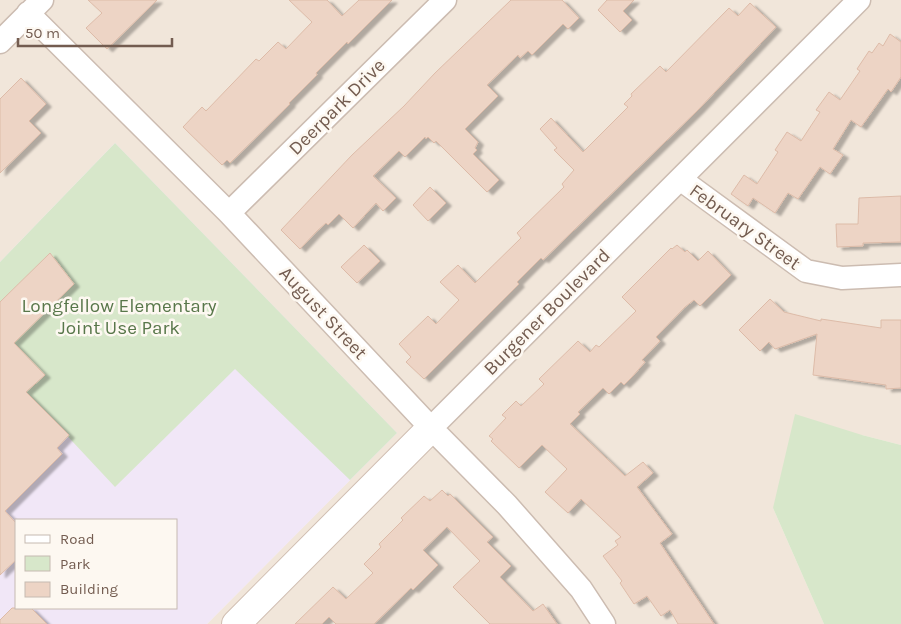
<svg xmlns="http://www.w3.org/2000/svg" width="901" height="624" font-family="Karla,sans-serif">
<defs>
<filter id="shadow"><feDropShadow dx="5.5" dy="3" stdDeviation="1" flood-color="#0004"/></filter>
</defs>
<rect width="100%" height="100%" fill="#faf4eb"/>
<path fill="#f1e6da" d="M 0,0 L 901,0 L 901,445 L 862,435 L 773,508 L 824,624 L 207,624 L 350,480 L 115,143 L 0,262 Z"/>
<path fill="#f1e7f7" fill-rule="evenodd" d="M 115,143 L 397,433 L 207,624 L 0,624 L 0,262 ZM 16,520 L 176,520 L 176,608 L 16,608 Z"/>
<path fill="#d7e7ca" d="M 115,143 L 397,433 L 350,480 L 235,369 L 115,487 L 0,364 L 0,262 Z
M 795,414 L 862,435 L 901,445 L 901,624 L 824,624 L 773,508 Z"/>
<path fill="#edd4c5" stroke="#ddbba8" filter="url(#shadow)" d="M 88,0 L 157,0 L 107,49 L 86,28 L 102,13 Z
M 289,0 L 327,0 L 342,16 L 359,0 L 392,0 L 348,44 L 347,42 L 316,73 L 317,75 L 289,103 L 290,104 L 230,163 L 227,160 L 222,165 L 183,127 L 202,107 L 206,111 L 256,59 L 259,61 L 278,42 L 286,49 L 312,22 Z
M 511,0 L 562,0 L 579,18 L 568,29 L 563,24 L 532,55 L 528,51 L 520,58 L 518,55 L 487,85 L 498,96 L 465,129 L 478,142 L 475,148 L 477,150 L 473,154 L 499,180 L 487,192 L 436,141 L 434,143 L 428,137 L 426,139 L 425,137 L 405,157 L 399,151 L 373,176 L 396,198 L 383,211 L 376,203 L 353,228 L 339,214 L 328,225 L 326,223 L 317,231 L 300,249 L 281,230 L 352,155 L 404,106 L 435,73 Z
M 607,0 L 634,0 L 623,11 L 632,20 L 620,32 L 598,10 Z
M 750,3 L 776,27 L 698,110 L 543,260 L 541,258 L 517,282 L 519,284 L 424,379 L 406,362 L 411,357 L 399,344 L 428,316 L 436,324 L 459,300 L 440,282 L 458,265 L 475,283 L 521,238 L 517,233 L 564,187 L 562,184 L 574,170 L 554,150 L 557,148 L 540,129 L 551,118 L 583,152 L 628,107 L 624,104 L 632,96 L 631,94 L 660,66 L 666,72 L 729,8 L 738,16 Z
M 890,34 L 901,42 L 901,77 L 891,92 L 888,89 L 861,127 L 851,120 L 833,149 L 843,155 L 830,174 L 820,167 L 798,199 L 788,193 L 775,213 L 753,198 L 748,206 L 731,194 L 744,175 L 757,184 L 778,152 L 775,150 L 787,132 L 801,141 L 820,112 L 816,110 L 829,92 L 840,100 L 860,71 L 857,69 L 869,51 L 872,53 L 879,43 L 883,46 Z
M 21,78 L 46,104 L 29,121 L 41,133 L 0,173 L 0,99 Z
M 430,187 L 446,203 L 428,221 L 413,205 Z
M 901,196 L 901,242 L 863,243 L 863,246 L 837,247 L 836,224 L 858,224 L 859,198 Z
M 364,245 L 380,261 L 357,283 L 341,267 Z
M 677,245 L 685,252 L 687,250 L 698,261 L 708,251 L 731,275 L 700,306 L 694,300 L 685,307 L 656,337 L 660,341 L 642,360 L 645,362 L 632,377 L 624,385 L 621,382 L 609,394 L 603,388 L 578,412 L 580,414 L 570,424 L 625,476 L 643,462 L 653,473 L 637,487 L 672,534 L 660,543 L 714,624 L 678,624 L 670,610 L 661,616 L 647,596 L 634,604 L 620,583 L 622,581 L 603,556 L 618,545 L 615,541 L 621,537 L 581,499 L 568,513 L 545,492 L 567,469 L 542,445 L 519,468 L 491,441 L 493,439 L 489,436 L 506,418 L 502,415 L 516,401 L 521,406 L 544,384 L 539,379 L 578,341 L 590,352 L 596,345 L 599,347 L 636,311 L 622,297 L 671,248 L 672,249 Z
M 50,253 L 74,284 L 14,343 L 45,375 L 26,392 L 69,435 L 57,448 L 62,454 L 5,511 L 16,523 L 16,560 L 0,575 L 0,302 Z
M 770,299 L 784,312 L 821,321 L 821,319 L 881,328 L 881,320 L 901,320 L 901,388 L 886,389 L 886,385 L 813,375 L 817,334 L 775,349 L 769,342 L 760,351 L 739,330 Z
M 442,490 L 448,496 L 450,494 L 493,537 L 487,542 L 511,566 L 500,577 L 533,611 L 543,604 L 557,624 L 490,624 L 453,587 L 480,561 L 447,527 L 423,550 L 438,565 L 413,590 L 411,588 L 374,624 L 336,624 L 329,617 L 322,624 L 295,624 L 333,587 L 346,599 L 373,573 L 364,564 L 381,547 L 379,544 L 403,520 L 401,518 L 424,496 L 430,501 Z
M 12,608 L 31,608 L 47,624 L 0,624 L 0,620 Z"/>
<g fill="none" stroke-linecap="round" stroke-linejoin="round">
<defs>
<path id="street" d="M 28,13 L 229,213 L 431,428 L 507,505 L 581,589 L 604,624
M 0,42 L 42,0
M 680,179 L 806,271 L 842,278 L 901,275
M 229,213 L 445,0
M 431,428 L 859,0"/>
<path id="secondary" d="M 236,624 L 431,428"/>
</defs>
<use href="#street" stroke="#ccbcb1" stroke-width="25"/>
<use href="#secondary" stroke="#d0beb2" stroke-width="30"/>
<use href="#street" stroke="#fff" stroke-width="22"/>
<use href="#secondary" stroke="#fff" stroke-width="28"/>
</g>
<g text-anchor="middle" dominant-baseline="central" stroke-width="5" stroke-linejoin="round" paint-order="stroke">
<g font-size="19" fill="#735c50" stroke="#fdf8f1">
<text transform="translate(337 107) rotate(-45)">Deerpark Drive</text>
<text transform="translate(745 227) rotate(36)">February Street</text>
<text transform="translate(547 312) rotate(-45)">Burgener Boulevard</text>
<text transform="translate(323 313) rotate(47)">August Street</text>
</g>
<g font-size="19" fill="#58774a" stroke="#fdf8f1">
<text x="119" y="306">Longfellow Elementary<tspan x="119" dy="22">Joint Use Park</tspan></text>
</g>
</g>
<rect x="15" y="519" width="162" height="90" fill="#fdf8f1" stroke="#c6bab1"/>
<rect x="25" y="535" width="25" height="8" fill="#ffffff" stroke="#c6bab1"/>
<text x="60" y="544" font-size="15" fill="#735c50">Road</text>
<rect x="25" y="556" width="25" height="15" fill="#d7e7ca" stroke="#c6bab1"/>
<text x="60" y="569" font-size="15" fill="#735c50">Park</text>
<rect x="25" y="582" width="25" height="15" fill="#edd4c5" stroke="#c6bab1"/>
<text x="60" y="594" font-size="15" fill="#735c50">Building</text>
<path d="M18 38v8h154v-8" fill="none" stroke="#735c50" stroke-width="2.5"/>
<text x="25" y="38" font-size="15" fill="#735c50" stroke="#fdf8f1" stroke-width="4" paint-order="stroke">50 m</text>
</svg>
